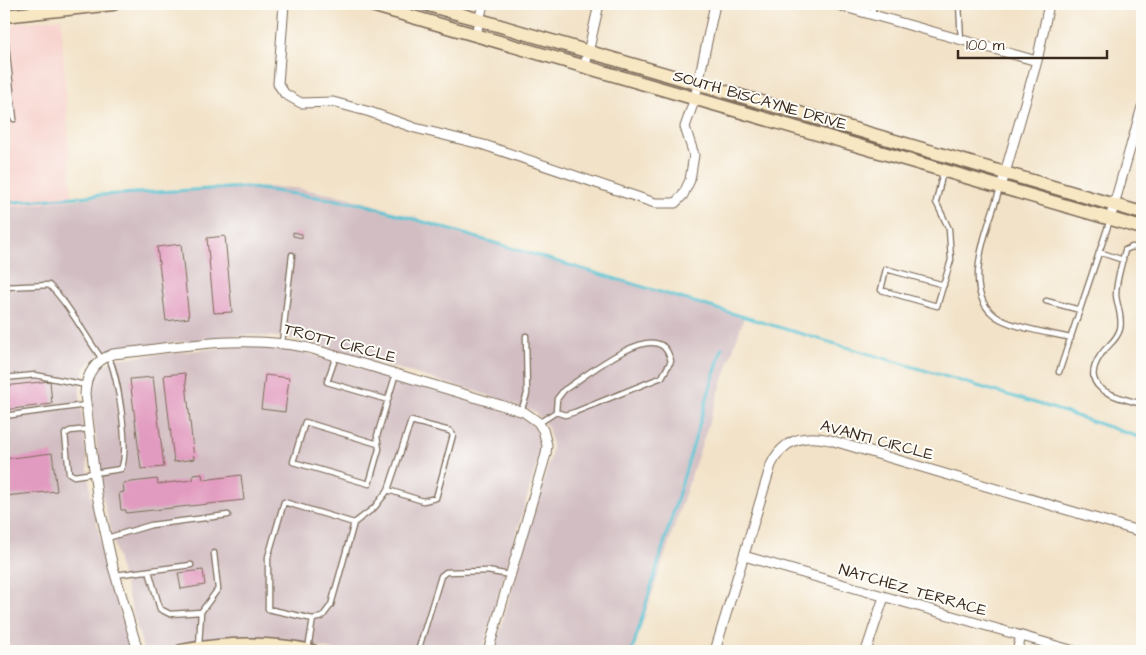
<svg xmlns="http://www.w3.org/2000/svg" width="1146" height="655" font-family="'Architects Daughter',sans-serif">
<rect width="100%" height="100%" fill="#fdfcf7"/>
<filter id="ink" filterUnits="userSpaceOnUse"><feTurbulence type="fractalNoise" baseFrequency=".02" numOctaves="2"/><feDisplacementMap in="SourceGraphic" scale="10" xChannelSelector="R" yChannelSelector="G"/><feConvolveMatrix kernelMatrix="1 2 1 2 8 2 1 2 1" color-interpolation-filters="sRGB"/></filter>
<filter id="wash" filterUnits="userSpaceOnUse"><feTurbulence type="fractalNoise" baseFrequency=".0096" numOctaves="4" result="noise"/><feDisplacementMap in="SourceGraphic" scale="20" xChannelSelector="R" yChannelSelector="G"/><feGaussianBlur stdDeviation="1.12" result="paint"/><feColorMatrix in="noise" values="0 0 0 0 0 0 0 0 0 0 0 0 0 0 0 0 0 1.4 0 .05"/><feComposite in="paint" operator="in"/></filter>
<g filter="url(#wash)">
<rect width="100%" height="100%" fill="#f2e2c7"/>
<path fill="#f7d0cb" d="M 61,18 L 72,200 L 4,208 L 4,25 Z"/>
<path fill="#d2bec2" d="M 266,187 L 296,188 L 347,197 L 744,317 L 633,651 L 494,651 L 551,455 L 552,445 L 548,428 L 535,412 L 490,396 L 311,343 L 288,338 L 249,335 L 113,349 L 100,354 L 85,368 L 80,382 L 80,395 L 91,496 L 107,568 L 132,651 L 11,651 L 4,627 L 4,208 L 147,191 Z
M 249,345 L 285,348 L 307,353 L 486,405 L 522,417 L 534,426 L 540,438 L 540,453 L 482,651 L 338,651 L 296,642 L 199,643 L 144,651 L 119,565 L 102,494 L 91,394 L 93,379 L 101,367 L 115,359 Z"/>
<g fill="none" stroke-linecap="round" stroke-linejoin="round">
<path stroke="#57c2d2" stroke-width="3" d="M 4,203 L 100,195 L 246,187 L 363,204 L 1052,408 L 1142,438
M 632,651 L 722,348"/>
</g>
<g id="blocks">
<path fill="#e29bc0" d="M 293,232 L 302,234 L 302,238 L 293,236 Z
M 225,236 L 232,312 L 214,313 L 207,238 Z
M 181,244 L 189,318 L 166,321 L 157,247 Z
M 185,373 L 194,459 L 174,462 L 164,375 Z
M 265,375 L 289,378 L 285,412 L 261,409 Z
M 153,377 L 164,467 L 141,469 L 130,379 Z
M 50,381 L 52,404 L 4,410 L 4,386 Z
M 52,453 L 57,491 L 4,496 L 4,459 Z
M 202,474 L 203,480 L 241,475 L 244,500 L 126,513 L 126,510 L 121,510 L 119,493 L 124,492 L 123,483 L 157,479 L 158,484 L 193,480 L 193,475 Z
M 203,570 L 205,585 L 181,589 L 178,573 Z"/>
</g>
</g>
<g filter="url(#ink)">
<use href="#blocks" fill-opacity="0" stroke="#7b6a59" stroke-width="1"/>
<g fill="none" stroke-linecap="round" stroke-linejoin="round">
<defs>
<path id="lane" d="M 959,4 L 961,40
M 872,14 L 874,4
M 4,26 L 14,119
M 943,172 L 936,202 L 949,229 L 951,260 L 937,306 L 881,290 L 886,269 L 944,285
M 1000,188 C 990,224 956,295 1000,319 C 1019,329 1050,333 1071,338
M 1142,249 L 1132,247 L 1125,250 C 1122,264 1116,280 1116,295 C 1117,306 1123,318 1120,329 C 1117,341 1106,346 1100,356 C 1077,391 1119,397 1142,404
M 1099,252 L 1123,260
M 4,287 L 49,285 C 69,304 85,336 102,359
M 1046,301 L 1080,310
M 282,343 L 292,255
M 336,356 L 327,382 L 388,400
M 1059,372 L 1110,220
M 4,378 L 35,375 L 86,385
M 521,411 L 527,394 L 526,336
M 4,416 L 86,405
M 539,423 L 556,412 L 565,415 L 575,412 L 662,377 L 671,361 C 669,355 667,348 661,345 C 639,332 583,378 564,390 L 557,399 L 556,412
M 89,429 L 70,431 L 65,434 L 69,473 L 74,476 L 121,469 C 130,451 118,374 108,356
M 378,444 L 305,422 L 293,462 L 369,484 L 379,449 L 377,436 L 396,373
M 354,523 L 374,508 L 388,490 L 423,501 L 436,498 L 453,435 L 450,431 L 411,421 L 388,490
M 107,538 L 151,525 L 228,515
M 149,571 L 160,609 L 170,614 L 201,612
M 115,575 L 191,565
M 199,646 L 201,612 L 218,589 L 214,553
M 308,649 L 313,619 L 322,617 L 331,605 L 354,523 L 284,502 L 268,557 L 268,609 L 313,619
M 418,651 L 441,576 L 446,572 L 487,571 L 510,575"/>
<path id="street" d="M 284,4 L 278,84 L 285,94 L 301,103 L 333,102 L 370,112 L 415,128 L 484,145 L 655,203 L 675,203 L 683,195 L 690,180 L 694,155 L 685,127 L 695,98 L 715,4
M 834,4 L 1037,61
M 476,34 L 483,4
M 585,66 L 599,4
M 1001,187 L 1037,61 L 1049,4
M 1110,219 L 1142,107
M 744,556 L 1074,651
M 138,651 L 113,567 L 97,495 L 85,394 C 86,374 94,361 113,354 C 179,347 243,334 309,348 L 524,412 L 538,422 L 543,430 L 547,445 L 546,454 L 488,651
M 715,651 L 771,465 C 783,439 804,434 830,440 L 1142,532
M 866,651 L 884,597
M 1017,651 L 1021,636"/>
<path id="secondary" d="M 368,4 L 1142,228
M 425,4 L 1142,213
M 4,16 L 113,4
M 181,651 C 224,643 270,642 313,651"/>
</defs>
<use href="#lane" stroke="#7b6a59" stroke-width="7"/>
<use href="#street" stroke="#7b6a59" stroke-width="11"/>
<use href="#secondary" stroke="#7b6a59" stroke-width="15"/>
<use href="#lane" stroke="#fff" stroke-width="4.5"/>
<use href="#street" stroke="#fff" stroke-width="9"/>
<use href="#secondary" stroke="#f8e7c3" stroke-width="12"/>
</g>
</g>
<g text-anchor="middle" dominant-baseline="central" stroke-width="4" stroke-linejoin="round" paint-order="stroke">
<g font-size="16" fill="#3b2a1e" stroke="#fdfcf7">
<text transform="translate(760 100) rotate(16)">SOUTH BISCAYNE DRIVE</text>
<text transform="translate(340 343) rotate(15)">TROTT CIRCLE</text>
<text transform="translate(877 440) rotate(15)">AVANTI CIRCLE</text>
<text transform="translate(913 590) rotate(16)">NATCHEZ TERRACE</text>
</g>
</g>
<rect width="1146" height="655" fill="none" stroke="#fdfcf7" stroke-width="20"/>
<path d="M958 50v8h149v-8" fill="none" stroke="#3b2a1e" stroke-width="2.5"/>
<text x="966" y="50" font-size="15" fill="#3b2a1e" stroke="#fdfcf7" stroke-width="4" paint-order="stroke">100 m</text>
</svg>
